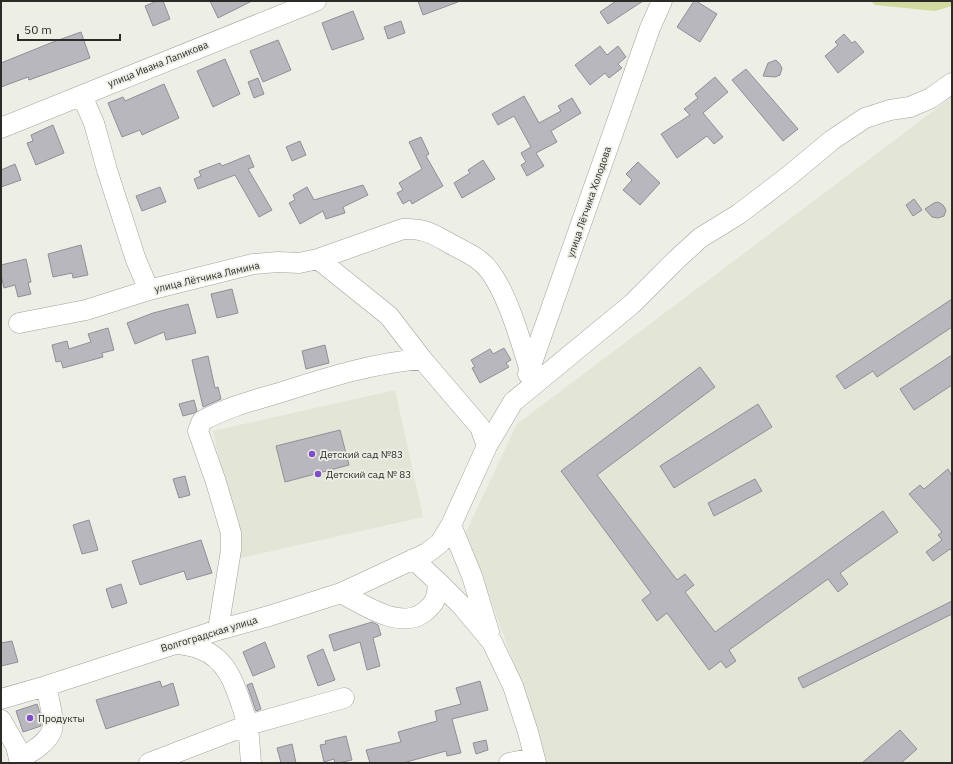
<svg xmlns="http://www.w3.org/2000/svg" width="953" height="764" font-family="'IBM Plex Sans',sans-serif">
<rect width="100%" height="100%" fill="#edeee6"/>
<path fill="#e3e5d6" d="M 952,97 L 952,763 L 543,763 L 518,675 L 466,532 L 517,424 Z
M 395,390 L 423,517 L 241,558 L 213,431 Z"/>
<path fill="#d2daa0" d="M 871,1 L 952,1 L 952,6 L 935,11 L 875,5 Z"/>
<path fill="#b9b7be" stroke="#918f96" d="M 157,1 L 163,1 L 170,19 L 153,26 L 145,6 Z
M 210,1 L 252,1 L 218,18 Z
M 418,1 L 458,1 L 458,2 L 423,15 Z
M 616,1 L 643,1 L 608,24 L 600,12 Z
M 694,1 L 696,1 L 717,14 L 700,42 L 677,27 Z
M 353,11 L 364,39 L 332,50 L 322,23 Z
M 401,21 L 405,33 L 388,39 L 384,27 Z
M 81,32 L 90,58 L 29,80 L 28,77 L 1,87 L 1,63 L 53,42 Z
M 844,34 L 852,43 L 855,41 L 864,52 L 838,73 L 825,56 L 838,45 L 835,42 Z
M 278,40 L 291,70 L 263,82 L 250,51 Z
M 600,46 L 607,55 L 618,46 L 626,57 L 618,64 L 622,68 L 609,78 L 605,73 L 590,85 L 575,65 Z
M 225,59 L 240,94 L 213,107 L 197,71 Z
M 776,60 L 779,63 L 782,68 L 780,75 L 775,77 L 763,76 L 768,63 Z
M 746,69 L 798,129 L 783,141 L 732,80 Z
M 715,77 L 728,92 L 703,113 L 723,137 L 714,144 L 707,136 L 677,158 L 661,134 L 690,115 L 684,109 L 698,98 L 695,94 Z
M 258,78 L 264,94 L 254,98 L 248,82 Z
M 164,84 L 179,118 L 142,135 L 140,130 L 122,137 L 108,103 L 123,97 L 125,101 Z
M 524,96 L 539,123 L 561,111 L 558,106 L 572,98 L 581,113 L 551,131 L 557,142 L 536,153 L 544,166 L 527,176 L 521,165 L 526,162 L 521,153 L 531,147 L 514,116 L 498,125 L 492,114 Z
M 53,125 L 64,153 L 36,165 L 27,143 L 33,141 L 31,135 Z
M 421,137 L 429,154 L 426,156 L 443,186 L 412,204 L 410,200 L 403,204 L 397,193 L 403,190 L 399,183 L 422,169 L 409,142 Z
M 300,141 L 306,155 L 292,161 L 286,147 Z
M 249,155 L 254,167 L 248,169 L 272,210 L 259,217 L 235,175 L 198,189 L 194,179 L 201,176 L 199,171 L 220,163 L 222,166 Z
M 483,160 L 495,179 L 462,198 L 454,183 L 470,173 L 468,170 Z
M 638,162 L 660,183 L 640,205 L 623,190 L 632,180 L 626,174 Z
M 15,164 L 21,180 L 1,187 L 1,170 Z
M 363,185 L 368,195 L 343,207 L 345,213 L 326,219 L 323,211 L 300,224 L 289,203 L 295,200 L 293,195 L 307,187 L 314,200 Z
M 160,187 L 166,202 L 142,211 L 136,196 Z
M 914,199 L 922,210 L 913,216 L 906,205 Z
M 938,202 L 943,205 L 946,210 L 944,216 L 938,218 L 932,217 L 925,209 L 934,203 Z
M 81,245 L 88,275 L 73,278 L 72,273 L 53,277 L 48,254 Z
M 26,259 L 31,282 L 28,283 L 31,294 L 18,297 L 15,285 L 4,288 L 1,275 L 1,265 Z
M 232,289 L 238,313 L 217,318 L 211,294 Z
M 952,299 L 952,327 L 877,377 L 873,371 L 845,389 L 836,376 Z
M 188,304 L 196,333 L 166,340 L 164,332 L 135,344 L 127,323 L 153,313 Z
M 108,328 L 114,350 L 102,353 L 103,357 L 63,368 L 61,361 L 56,362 L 52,345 L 67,341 L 69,349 L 91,342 L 88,334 Z
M 325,345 L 329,363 L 306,369 L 302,351 Z
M 504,348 L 511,360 L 506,363 L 509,367 L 480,383 L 472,368 L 475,367 L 471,360 L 490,349 L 493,354 Z
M 952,355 L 952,385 L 914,410 L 900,389 Z
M 208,356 L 215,388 L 218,387 L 221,399 L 203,407 L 192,360 Z
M 700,367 L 715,387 L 597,475 L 677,580 L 685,574 L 694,585 L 685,592 L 715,632 L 883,511 L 898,532 L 840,573 L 848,584 L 838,592 L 828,579 L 729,650 L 736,661 L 726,668 L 721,661 L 709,670 L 667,613 L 657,621 L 642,600 L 651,593 L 561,471 Z
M 194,400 L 197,411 L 194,413 L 183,416 L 179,404 Z
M 758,404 L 772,427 L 674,488 L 660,466 Z
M 340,430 L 349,465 L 285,482 L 276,446 Z
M 948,469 L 952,476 L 952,551 L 950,549 L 933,561 L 926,552 L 942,540 L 938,535 L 942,532 L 909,494 L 920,485 L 924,489 Z
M 185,476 L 190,495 L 179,498 L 173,479 Z
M 755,479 L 762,491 L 714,516 L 708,503 Z
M 89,520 L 98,550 L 82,554 L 73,525 Z
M 201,540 L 212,573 L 187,580 L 184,571 L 140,585 L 132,561 Z
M 121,584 L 127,603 L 112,608 L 106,589 Z
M 952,601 L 952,614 L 803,688 L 798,678 Z
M 372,622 L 378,625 L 381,635 L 373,638 L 380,666 L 367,670 L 360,642 L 334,651 L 329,635 Z
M 12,641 L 18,662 L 1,666 L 1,643 Z
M 265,642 L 275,667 L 253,676 L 243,652 Z
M 323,649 L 335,680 L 318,686 L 307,656 Z
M 160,681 L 162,687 L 173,683 L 179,705 L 106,729 L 96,700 Z
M 480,681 L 488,710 L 452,719 L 461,753 L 447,756 L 446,751 L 403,763 L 370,763 L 366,750 L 401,742 L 398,732 L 437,721 L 435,711 L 461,704 L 456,688 Z
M 252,683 L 261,709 L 256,711 L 247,685 Z
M 37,704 L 40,713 L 41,726 L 23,732 L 16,711 Z
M 900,730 L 917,749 L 901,763 L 862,763 Z
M 346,736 L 352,760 L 338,763 L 335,763 L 334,759 L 324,762 L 320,745 L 326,744 L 325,741 Z
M 486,740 L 488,750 L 476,754 L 473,743 Z
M 292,744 L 296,763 L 281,763 L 277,748 Z"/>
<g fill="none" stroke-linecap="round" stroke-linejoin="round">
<defs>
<path id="minor" d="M 82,96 L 94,123 L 107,170 L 136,260 L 149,290
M 1,128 L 316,1
M 318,259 L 389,316 L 422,359 L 480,427 L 487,446
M 19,323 L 86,310 L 149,290 L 253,264 L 278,262 L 299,263 L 318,259 L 403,229 C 425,228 433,234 451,244 C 461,250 472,254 480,261 C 504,279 521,342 530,371
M 528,374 L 650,28 L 662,1
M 451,525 L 472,576 L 489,632
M 413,559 L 438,582 L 462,606 L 492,642 L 513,686 L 528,732 L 536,763
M 341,593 C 363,604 399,630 423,613 C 436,603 437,598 438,582
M 218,630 L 231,550 L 231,533 L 216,482 L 198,431 L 202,421 C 227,407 255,400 282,392 C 329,377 373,363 422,359
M 1,699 L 46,686 L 218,630 L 269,616 L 341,593 L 427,553 L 440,543 L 451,525 L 487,446 L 513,402 L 632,304 L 676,260 L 700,238 L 739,214 L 790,175 L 832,140 L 865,118 L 890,110 L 910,107 L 931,98 L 952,83
M 1,720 L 16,746 L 20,763
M 20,759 C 31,752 48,743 52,730 C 55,721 48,696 46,686
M 149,763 L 248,725 C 238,696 232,660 200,649 C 193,646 185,645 178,644
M 251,763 L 248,725 L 344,698
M 509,763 L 534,758"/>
</defs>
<use href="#minor" stroke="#a1a29b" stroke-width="21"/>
<use href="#minor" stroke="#fff" stroke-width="20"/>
</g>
<g fill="#7e4ec6" stroke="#edeee6" stroke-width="1.5">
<circle cx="312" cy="454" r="4"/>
<circle cx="318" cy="474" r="4"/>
<circle cx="30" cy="718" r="4"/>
</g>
<g text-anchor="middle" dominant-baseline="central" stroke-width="3.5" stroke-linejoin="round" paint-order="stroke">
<g font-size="10" fill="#2b2b28" stroke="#edeee6">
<text transform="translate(158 64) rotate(-22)">улица Ивана Лапикова</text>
<text transform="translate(589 202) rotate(-71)">улица Лётчика Холодова</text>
<text transform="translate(207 277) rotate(-13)">улица Лётчика Лямина</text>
<text transform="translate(209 634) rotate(-17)">Волгоградская улица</text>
</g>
<g font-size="10" fill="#2b2b28" stroke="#edeee6" text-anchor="start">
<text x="320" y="454">Детский сад №83</text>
<text x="326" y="474">Детский сад № 83</text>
<text x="38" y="718">Продукты</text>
</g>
</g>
<rect width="953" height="764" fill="none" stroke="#2b2b28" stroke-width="4"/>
<path d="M18 34v6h102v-6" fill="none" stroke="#2b2b28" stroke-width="2"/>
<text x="24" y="34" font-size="12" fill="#2b2b28" stroke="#edeee6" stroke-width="3" paint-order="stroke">50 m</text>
</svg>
